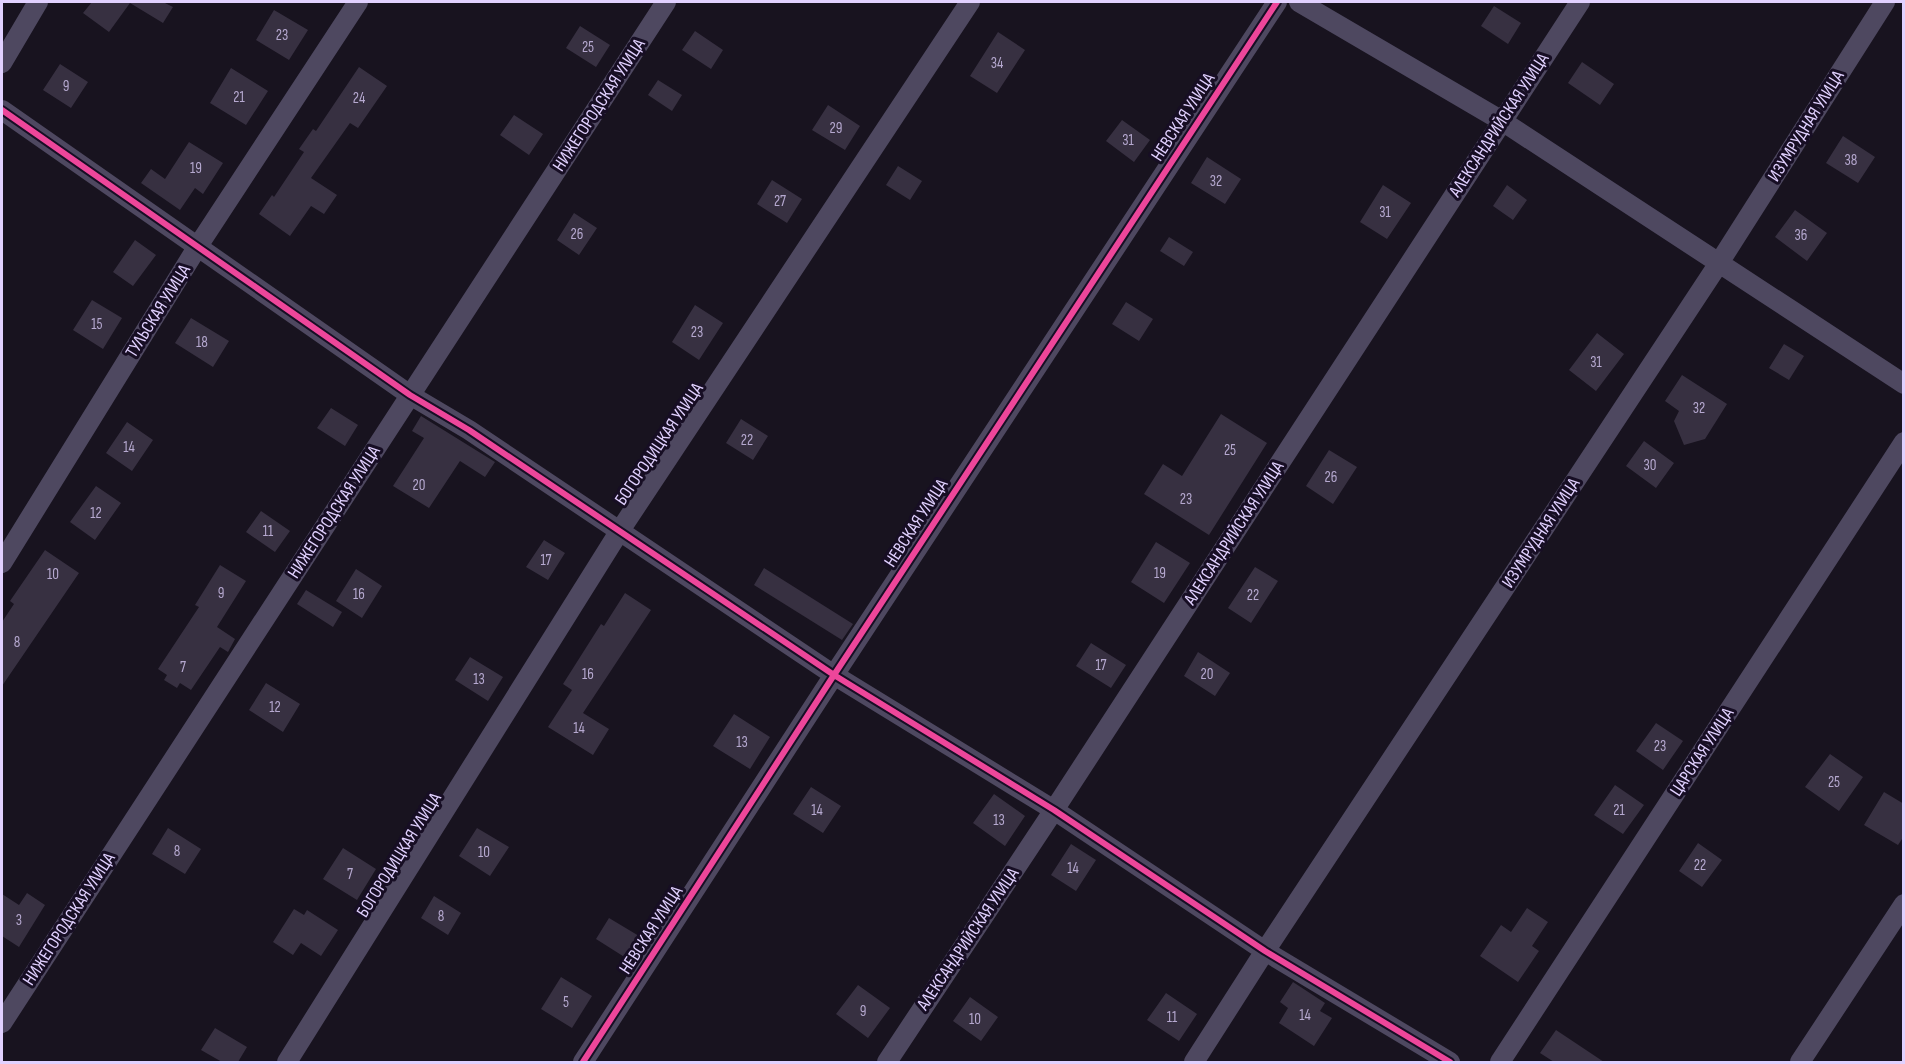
<svg xmlns="http://www.w3.org/2000/svg" width="1905" height="1064" font-family="'Sofia Sans Condensed',sans-serif">
<rect width="100%" height="100%" fill="#18131f"/>
<path fill="#373041" d="M 92,2 L 163,2 L 173,7 L 163,23 L 130,3 L 109,32 L 83,13 Z
M 1494,6 L 1521,23 L 1508,44 L 1481,26 Z
M 274,10 L 308,30 L 289,60 L 256,40 Z
M 580,26 L 610,45 L 596,67 L 566,48 Z
M 695,31 L 723,50 L 711,69 L 682,50 Z
M 998,32 L 1025,50 L 997,93 L 970,76 Z
M 1582,62 L 1614,84 L 1600,105 L 1568,83 Z
M 60,64 L 88,82 L 71,108 L 43,90 Z
M 359,67 L 387,86 L 358,128 L 350,123 L 311,178 L 337,195 L 324,214 L 311,206 L 290,236 L 259,214 L 272,195 L 274,197 L 304,152 L 299,149 L 313,129 L 316,131 Z
M 231,68 L 268,91 L 246,125 L 210,103 Z
M 658,80 L 682,95 L 672,111 L 648,95 Z
M 828,105 L 860,126 L 845,150 L 812,130 Z
M 514,115 L 543,134 L 529,155 L 500,135 Z
M 1122,120 L 1150,140 L 1134,162 L 1106,141 Z
M 1843,136 L 1875,157 L 1858,183 L 1826,163 Z
M 189,142 L 223,163 L 203,194 L 195,188 L 180,210 L 141,183 L 151,169 L 165,179 Z
M 1207,157 L 1241,179 L 1225,204 L 1191,183 Z
M 898,166 L 922,181 L 910,200 L 886,185 Z
M 772,180 L 802,199 L 787,223 L 757,204 Z
M 1383,185 L 1411,203 L 1387,239 L 1360,222 Z
M 1507,185 L 1527,200 L 1513,220 L 1493,206 Z
M 1795,210 L 1827,233 L 1807,261 L 1775,237 Z
M 574,213 L 597,228 L 579,255 L 557,240 Z
M 1169,237 L 1193,252 L 1184,266 L 1160,251 Z
M 135,240 L 156,255 L 133,286 L 113,272 Z
M 92,300 L 122,318 L 103,349 L 73,330 Z
M 1126,302 L 1153,319 L 1139,341 L 1112,324 Z
M 695,305 L 723,323 L 699,360 L 672,342 Z
M 191,318 L 229,341 L 213,367 L 175,343 Z
M 1597,333 L 1624,354 L 1596,391 L 1569,370 Z
M 1784,344 L 1804,356 L 1789,380 L 1769,368 Z
M 1682,375 L 1727,404 L 1705,439 L 1684,445 L 1674,421 L 1679,411 L 1665,401 Z
M 331,408 L 358,425 L 345,446 L 317,428 Z
M 1221,414 L 1267,443 L 1209,535 L 1144,494 L 1163,464 L 1182,476 Z
M 421,416 L 495,462 L 485,477 L 460,461 L 429,508 L 393,486 L 424,438 L 412,431 Z
M 741,419 L 768,436 L 753,460 L 726,443 Z
M 127,422 L 153,440 L 132,471 L 106,453 Z
M 1644,441 L 1674,463 L 1656,488 L 1626,466 Z
M 1329,450 L 1357,467 L 1333,504 L 1306,486 Z
M 96,486 L 121,503 L 95,540 L 70,522 Z
M 261,511 L 290,531 L 275,552 L 246,532 Z
M 544,540 L 565,553 L 548,580 L 526,567 Z
M 1156,542 L 1190,563 L 1164,603 L 1131,582 Z
M 45,550 L 79,573 L 2,686 L 2,622 L 14,604 L 10,601 Z
M 220,565 L 246,581 L 217,627 L 235,639 L 228,652 L 220,647 L 191,690 L 180,683 L 177,688 L 164,680 L 167,675 L 158,669 L 199,607 L 195,605 Z
M 1255,567 L 1278,581 L 1251,623 L 1228,608 Z
M 764,568 L 853,624 L 842,640 L 754,585 Z
M 356,569 L 382,586 L 362,618 L 336,601 Z
M 306,590 L 342,612 L 333,627 L 297,604 Z
M 625,593 L 651,610 L 583,713 L 609,729 L 593,755 L 548,727 L 572,690 L 563,684 L 601,624 L 604,626 Z
M 1091,643 L 1126,665 L 1111,688 L 1076,666 Z
M 1198,652 L 1230,673 L 1215,696 L 1184,676 Z
M 470,657 L 503,677 L 488,701 L 455,680 Z
M 266,683 L 300,704 L 283,732 L 249,710 Z
M 734,714 L 770,737 L 750,769 L 713,746 Z
M 1656,723 L 1683,741 L 1663,770 L 1636,751 Z
M 1830,754 L 1863,777 L 1839,811 L 1805,787 Z
M 1615,785 L 1644,805 L 1623,834 L 1594,815 Z
M 811,787 L 841,806 L 823,833 L 793,814 Z
M 1884,792 L 1904,804 L 1904,836 L 1898,845 L 1864,825 Z
M 994,794 L 1025,816 L 1005,846 L 973,823 Z
M 168,828 L 201,849 L 185,874 L 152,854 Z
M 477,828 L 509,847 L 490,876 L 459,856 Z
M 1698,843 L 1722,860 L 1702,887 L 1679,871 Z
M 1071,844 L 1096,860 L 1076,891 L 1051,875 Z
M 343,848 L 376,869 L 357,900 L 323,879 Z
M 27,893 L 45,905 L 19,947 L 2,936 L 2,894 L 19,905 Z
M 434,896 L 461,913 L 448,935 L 421,918 Z
M 1527,908 L 1548,922 L 1532,946 L 1539,951 L 1518,982 L 1480,956 L 1501,925 L 1511,932 Z
M 294,909 L 304,915 L 307,910 L 338,930 L 321,956 L 301,943 L 293,955 L 273,942 Z
M 609,918 L 639,936 L 626,958 L 596,939 Z
M 561,977 L 592,996 L 572,1028 L 541,1009 Z
M 1293,982 L 1325,1003 L 1320,1011 L 1332,1018 L 1314,1046 L 1279,1023 L 1288,1008 L 1280,1002 Z
M 858,985 L 890,1008 L 868,1038 L 836,1014 Z
M 1166,993 L 1197,1014 L 1179,1041 L 1147,1020 Z
M 970,997 L 998,1017 L 981,1041 L 953,1021 Z
M 215,1028 L 247,1047 L 238,1062 L 222,1062 L 201,1050 Z
M 1556,1030 L 1604,1062 L 1554,1062 L 1540,1053 Z"/>
<g fill="none" stroke-linecap="round" stroke-linejoin="round">
<path stroke="#4e4860" stroke-width="20" d="M 1299,2 L 1502,121 L 1904,384
M 2,63 L 38,2
M 2,110 L 410,395 L 469,430 L 834,675 L 1054,810 L 1265,951 L 1450,1062
M 2,563 L 198,246 L 358,2
M 2,1023 L 666,2
M 287,1062 L 619,532 L 970,2
M 583,1062 L 834,675 L 1277,2
M 887,1062 L 1054,810 L 1580,2
M 1194,1062 L 1265,951 L 1719,263 L 1885,2
M 1500,1062 L 1904,442
M 1800,1062 L 1904,904"/>
<defs>
<path id="cycleway" d="M 2,110 L 410,395 L 469,430 L 834,675 L 1054,810 L 1265,951 L 1450,1062
M 583,1062 L 834,675 L 1277,2"/>
</defs>
<use href="#cycleway" stroke="#170e24" stroke-width="10"/>
<use href="#cycleway" stroke="#ed469a" stroke-width="6"/>
</g>
<g text-anchor="middle" dominant-baseline="central" stroke-width="6" stroke-linejoin="round" paint-order="stroke">
<g font-size="15" fill="#b6a9d0">
<text x="282" y="35">23</text>
<text x="588" y="47">25</text>
<text x="997" y="63">34</text>
<text x="66" y="86">9</text>
<text x="239" y="97">21</text>
<text x="359" y="98">24</text>
<text x="836" y="128">29</text>
<text x="1128" y="140">31</text>
<text x="1851" y="160">38</text>
<text x="196" y="168">19</text>
<text x="1216" y="181">32</text>
<text x="780" y="201">27</text>
<text x="1385" y="212">31</text>
<text x="577" y="234">26</text>
<text x="1801" y="235">36</text>
<text x="97" y="324">15</text>
<text x="697" y="332">23</text>
<text x="202" y="342">18</text>
<text x="1596" y="362">31</text>
<text x="1699" y="408">32</text>
<text x="747" y="440">22</text>
<text x="129" y="447">14</text>
<text x="1230" y="450">25</text>
<text x="1650" y="465">30</text>
<text x="1331" y="477">26</text>
<text x="419" y="485">20</text>
<text x="1186" y="499">23</text>
<text x="96" y="513">12</text>
<text x="268" y="531">11</text>
<text x="546" y="560">17</text>
<text x="1160" y="573">19</text>
<text x="53" y="574">10</text>
<text x="221" y="593">9</text>
<text x="359" y="594">16</text>
<text x="1253" y="595">22</text>
<text x="17" y="642">8</text>
<text x="1101" y="665">17</text>
<text x="183" y="667">7</text>
<text x="588" y="674">16</text>
<text x="1207" y="674">20</text>
<text x="479" y="679">13</text>
<text x="275" y="707">12</text>
<text x="579" y="728">14</text>
<text x="742" y="742">13</text>
<text x="1660" y="746">23</text>
<text x="1834" y="782">25</text>
<text x="817" y="810">14</text>
<text x="1619" y="810">21</text>
<text x="999" y="820">13</text>
<text x="177" y="851">8</text>
<text x="484" y="852">10</text>
<text x="1700" y="865">22</text>
<text x="1073" y="868">14</text>
<text x="350" y="874">7</text>
<text x="441" y="916">8</text>
<text x="19" y="920">3</text>
<text x="566" y="1002">5</text>
<text x="863" y="1011">9</text>
<text x="1305" y="1015">14</text>
<text x="1172" y="1017">11</text>
<text x="975" y="1019">10</text>
</g>
<g font-size="18" fill="#e1d1ff" stroke="#170e24">
<text transform="translate(599 105) rotate(-57)">НИЖЕГОРОДСКАЯ УЛИЦА</text>
<text transform="translate(1183 117) rotate(-57)">НЕВСКАЯ УЛИЦА</text>
<text transform="translate(1499 125) rotate(-57)">АЛЕКСАНДРИЙСКАЯ УЛИЦА</text>
<text transform="translate(1806 126) rotate(-58)">ИЗУМРУДНАЯ УЛИЦА</text>
<text transform="translate(158 311) rotate(-58)">ТУЛЬСКАЯ УЛИЦА</text>
<text transform="translate(659 444) rotate(-56)">БОГОРОДИЦКАЯ УЛИЦА</text>
<text transform="translate(334 512) rotate(-57)">НИЖЕГОРОДСКАЯ УЛИЦА</text>
<text transform="translate(916 523) rotate(-57)">НЕВСКАЯ УЛИЦА</text>
<text transform="translate(1234 533) rotate(-57)">АЛЕКСАНДРИЙСКАЯ УЛИЦА</text>
<text transform="translate(1541 533) rotate(-57)">ИЗУМРУДНАЯ УЛИЦА</text>
<text transform="translate(1702 752) rotate(-57)">ЦАРСКАЯ УЛИЦА</text>
<text transform="translate(399 855) rotate(-58)">БОГОРОДИЦКАЯ УЛИЦА</text>
<text transform="translate(69 919) rotate(-57)">НИЖЕГОРОДСКАЯ УЛИЦА</text>
<text transform="translate(651 930) rotate(-57)">НЕВСКАЯ УЛИЦА</text>
<text transform="translate(968 939) rotate(-56)">АЛЕКСАНДРИЙСКАЯ УЛИЦА</text>
</g>
</g>
<rect width="1905" height="1064" fill="none" stroke="#e1d1ff" stroke-width="6"/>
</svg>
